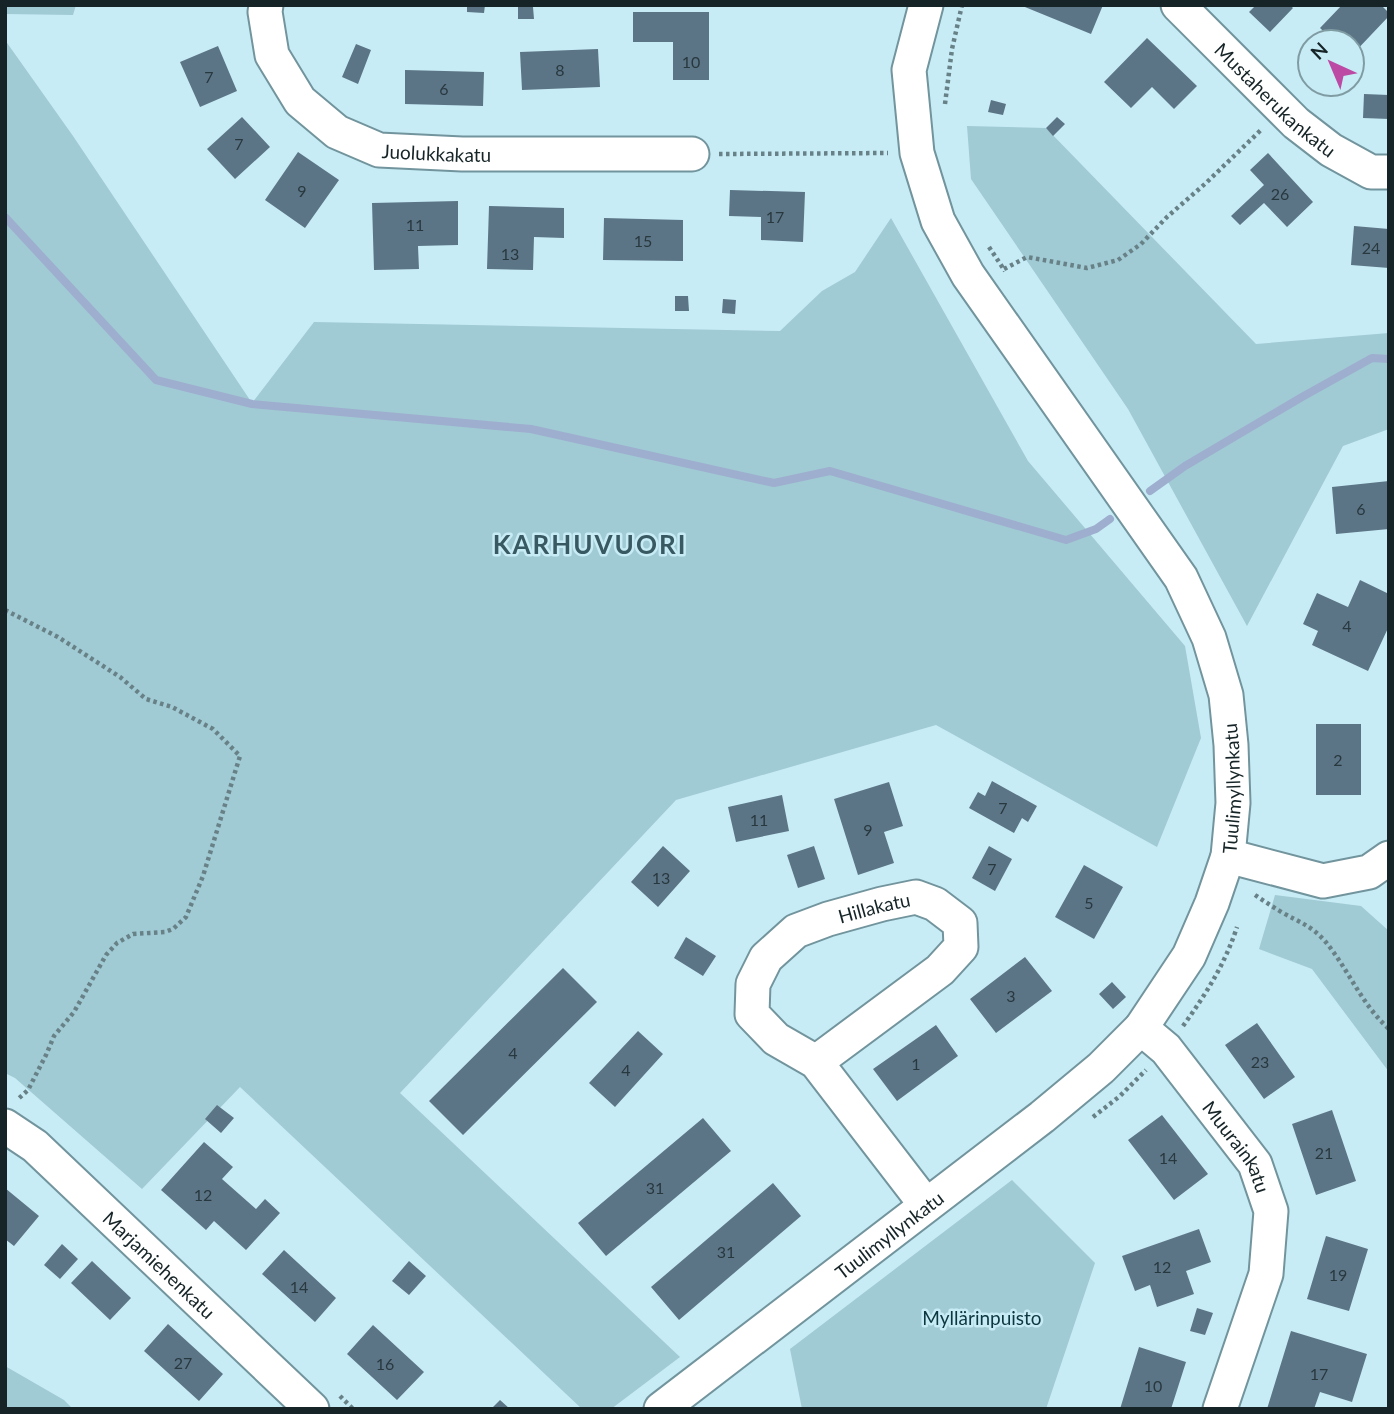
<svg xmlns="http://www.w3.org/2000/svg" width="1394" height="1414" font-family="Lato,sans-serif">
<rect width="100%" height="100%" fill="#c7ecf6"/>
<path fill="#a0cad4" d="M 5,5 L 76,5 L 73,15 L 5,14 Z
M 5,40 L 73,136 L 252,403 L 314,322 L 780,331 L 822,291 L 855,272 L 891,218 L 1028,461 L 1185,646 L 1201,738 L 1157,847 L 936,725 L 676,800 L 400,1093 L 680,1357 L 611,1409 L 582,1409 L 240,1087 L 142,1189 L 15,1078 L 5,1073 Z
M 967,126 L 1046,128 L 1256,344 L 1389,333 L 1389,429 L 1343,446 L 1247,626 L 1128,409 L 971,179 Z
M 1275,895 L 1361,906 L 1389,931 L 1389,1072 L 1312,969 L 1259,949 Z
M 1012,1180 L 1095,1263 L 1046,1409 L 802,1409 L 790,1349 Z
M 5,1366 L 64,1400 L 73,1409 L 5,1409 Z"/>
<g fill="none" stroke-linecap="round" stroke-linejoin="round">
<path stroke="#9eaece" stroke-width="8" d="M 5,217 L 156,380 L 252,404 L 531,429 L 774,483 L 830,471 L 1066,540 L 1096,529 L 1110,519
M 1150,491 L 1185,466 L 1302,397 L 1372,358 L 1389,359"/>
</g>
<path fill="#5c7586" d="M 467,5 L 485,5 L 484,13 L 467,12 Z
M 1020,5 L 1103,5 L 1091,34 Z
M 1256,5 L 1290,5 L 1293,8 L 1270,32 L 1249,12 Z
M 1342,5 L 1381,5 L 1389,13 L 1389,16 L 1352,55 L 1352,42 L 1335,42 L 1320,28 Z
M 518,7 L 533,7 L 534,19 L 518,19 Z
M 633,12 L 709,12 L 709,80 L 673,80 L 673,42 L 633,42 Z
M 1147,38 L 1197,86 L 1174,109 L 1152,87 L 1131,108 L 1104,82 Z
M 356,44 L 371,50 L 358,84 L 342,77 Z
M 218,46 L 237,91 L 200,107 L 180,62 Z
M 598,49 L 600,87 L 522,90 L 520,52 Z
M 405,70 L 484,72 L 483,106 L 405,104 Z
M 1364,94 L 1389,95 L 1389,119 L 1363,118 Z
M 991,100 L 1006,104 L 1003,115 L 988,112 Z
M 242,117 L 270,147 L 235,179 L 207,149 Z
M 1057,117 L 1065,124 L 1053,136 L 1046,128 Z
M 298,152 L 339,180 L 305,228 L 265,200 Z
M 1268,153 L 1313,202 L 1287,227 L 1264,203 L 1240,225 L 1231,216 L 1264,185 L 1250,170 Z
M 730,190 L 805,192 L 803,242 L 761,240 L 761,217 L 729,216 Z
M 458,201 L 458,245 L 418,246 L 419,269 L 374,270 L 372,203 Z
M 489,206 L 564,208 L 564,238 L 534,237 L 533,270 L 487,269 Z
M 604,218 L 683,220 L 683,261 L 603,260 Z
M 1354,226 L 1389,229 L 1389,268 L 1351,265 Z
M 675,296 L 688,296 L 689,311 L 675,311 Z
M 723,299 L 736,300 L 735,314 L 722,313 Z
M 1389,481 L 1389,529 L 1336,534 L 1332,487 Z
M 1360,580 L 1389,594 L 1389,626 L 1368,671 L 1312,645 L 1318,631 L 1303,624 L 1317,593 L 1348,607 Z
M 1316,724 L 1361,724 L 1361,795 L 1316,795 Z
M 992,781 L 1037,806 L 1028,822 L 1022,818 L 1014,833 L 969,808 L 978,792 L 985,796 Z
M 889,782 L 903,826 L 884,832 L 894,863 L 858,875 L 834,799 Z
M 782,795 L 789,831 L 736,842 L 728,807 Z
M 663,846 L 690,871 L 658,907 L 631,882 Z
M 814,846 L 825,879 L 798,888 L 787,855 Z
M 989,846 L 1012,859 L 995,891 L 972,878 Z
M 1084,865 L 1123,887 L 1094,939 L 1055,917 Z
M 686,937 L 716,956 L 703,976 L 674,958 Z
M 1025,957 L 1052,991 L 996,1033 L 970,999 Z
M 563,968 L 597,1002 L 463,1135 L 429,1101 Z
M 1112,982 L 1126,997 L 1113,1009 L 1099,994 Z
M 1257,1023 L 1295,1077 L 1264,1099 L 1225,1045 Z
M 936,1025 L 958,1056 L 897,1101 L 873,1069 Z
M 638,1031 L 663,1054 L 615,1107 L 589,1083 Z
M 217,1105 L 234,1118 L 221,1133 L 205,1119 Z
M 1332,1110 L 1356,1181 L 1316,1195 L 1292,1124 Z
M 1162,1115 L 1208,1174 L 1174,1200 L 1128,1140 Z
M 703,1118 L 731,1151 L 606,1256 L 578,1223 Z
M 204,1142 L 233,1167 L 222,1179 L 256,1209 L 265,1199 L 280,1213 L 246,1250 L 214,1221 L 206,1230 L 161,1190 Z
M 773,1183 L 801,1216 L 679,1320 L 651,1287 Z
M 5,1188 L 39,1216 L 14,1246 L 5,1239 Z
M 1199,1229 L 1211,1262 L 1186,1271 L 1194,1294 L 1157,1307 L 1150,1285 L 1135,1291 L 1122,1256 Z
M 1326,1236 L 1368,1249 L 1349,1311 L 1307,1299 Z
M 62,1244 L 78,1259 L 60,1279 L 44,1265 Z
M 284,1250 L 336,1298 L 315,1322 L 262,1274 Z
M 92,1261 L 131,1298 L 110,1320 L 71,1283 Z
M 409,1261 L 426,1276 L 409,1295 L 392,1281 Z
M 1197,1308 L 1213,1313 L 1205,1335 L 1190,1331 Z
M 168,1324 L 223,1374 L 199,1401 L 144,1351 Z
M 373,1325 L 424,1372 L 397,1400 L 347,1354 Z
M 1291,1331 L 1367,1354 L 1352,1402 L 1320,1392 L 1314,1409 L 1267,1409 Z
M 1139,1347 L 1186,1362 L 1171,1409 L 1120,1409 Z
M 500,1400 L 510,1409 L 491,1409 Z"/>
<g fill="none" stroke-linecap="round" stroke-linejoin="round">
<defs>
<g id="minor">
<path id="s1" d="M 266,5 L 265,12 L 272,55 L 300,101 L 337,132 L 379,150 L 462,154 L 692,154"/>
<path id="s2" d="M 1178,5 L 1296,123 L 1331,150 L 1371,172 L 1389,172"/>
<path d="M 1228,856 L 1323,881 L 1369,872 L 1389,858"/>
<path id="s3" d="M 1141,1028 L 1166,1049 L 1255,1164 L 1271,1211 L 1266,1274 L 1220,1409"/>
<path id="s4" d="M 816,1062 L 776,1039 L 752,1014 L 753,984 L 766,958 L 796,931 L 828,919 L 882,904 L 916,897 L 935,904 L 960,923 L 961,947 L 940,970 L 816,1062 L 926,1205"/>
<path id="s5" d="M 5,1126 L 35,1146 L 312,1409"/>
<path id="s6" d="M 661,1409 L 1042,1117 L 1101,1068 L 1141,1028 L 1189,956 L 1212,903 L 1228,856 L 1233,803 L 1231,745 L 1226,695 L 1209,638 L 1181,578 L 968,275 L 938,221 L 917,153 L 909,70 L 926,5"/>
</g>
</defs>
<use href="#minor" stroke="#72949d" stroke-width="37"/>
<path stroke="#688187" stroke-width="4.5" stroke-dasharray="3.5 3.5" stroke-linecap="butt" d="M 945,104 L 952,49 L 962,5
M 719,154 L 888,153
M 989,247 L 1005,271
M 1004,269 L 1027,257 L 1087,268 L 1118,260 L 1141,244 L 1167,217 L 1206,183 L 1262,129
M 5,610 L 58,637 L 120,677 L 146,699 L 172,707 L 213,729 L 240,756 L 203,876 L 186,917 L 173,929 L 165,932 L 133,934 L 117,943 L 106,955 L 74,1012 L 54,1036 L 46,1055 L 28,1090 L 17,1100
M 1255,895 C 1264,901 1273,907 1283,913 C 1299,922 1310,925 1324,940 C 1348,968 1361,1004 1389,1029
M 1183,1026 C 1206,994 1225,964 1237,927
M 1093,1117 L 1120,1096 L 1146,1070
M 340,1396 L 353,1409"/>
<use href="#minor" stroke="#fff" stroke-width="33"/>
</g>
<g text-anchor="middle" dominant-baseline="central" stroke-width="5" stroke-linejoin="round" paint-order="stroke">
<g font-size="16" fill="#28383f">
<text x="691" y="61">10</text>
<text x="560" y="69">8</text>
<text x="209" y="76">7</text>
<text x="444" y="88">6</text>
<text x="239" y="143">7</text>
<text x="302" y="190">9</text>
<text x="1280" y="193">26</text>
<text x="775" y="216">17</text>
<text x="415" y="224">11</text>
<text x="643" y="240">15</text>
<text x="1371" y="247">24</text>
<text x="510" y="253">13</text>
<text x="1361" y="508">6</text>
<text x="1347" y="625">4</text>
<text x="1338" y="759">2</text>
<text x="1003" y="807">7</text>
<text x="759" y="819">11</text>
<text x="868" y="829">9</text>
<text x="992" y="868">7</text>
<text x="661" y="877">13</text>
<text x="1089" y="902">5</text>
<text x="1011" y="995">3</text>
<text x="513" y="1052">4</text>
<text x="1260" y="1061">23</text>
<text x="916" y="1063">1</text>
<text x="626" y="1069">4</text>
<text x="1324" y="1152">21</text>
<text x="1168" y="1157">14</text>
<text x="655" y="1187">31</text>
<text x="203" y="1194">12</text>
<text x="726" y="1251">31</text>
<text x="1162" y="1266">12</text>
<text x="1338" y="1274">19</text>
<text x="299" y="1286">14</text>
<text x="183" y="1362">27</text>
<text x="385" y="1363">16</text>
<text x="1319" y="1373">17</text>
<text x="1153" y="1385">10</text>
</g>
<g font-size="19" fill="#162427" stroke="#c7ecf6">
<text stroke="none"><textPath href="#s2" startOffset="136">Mustaherukankatu</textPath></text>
<text stroke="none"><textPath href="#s1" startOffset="256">Juolukkakatu</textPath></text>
<text stroke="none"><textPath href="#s6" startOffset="875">Tuulimyllynkatu</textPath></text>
<text stroke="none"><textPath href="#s4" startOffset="262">Hillakatu</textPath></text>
<text stroke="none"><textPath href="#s3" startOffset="154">Muurainkatu</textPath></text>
<text stroke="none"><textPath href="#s6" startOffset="287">Tuulimyllynkatu</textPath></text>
<text stroke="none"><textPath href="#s5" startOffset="208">Marjamiehenkatu</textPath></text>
</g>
<g font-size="19" fill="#0c3740" stroke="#c7ecf6">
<text x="982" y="1317">Myllärinpuisto</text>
</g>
<g font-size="26" font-weight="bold" letter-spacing="2" fill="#395962" stroke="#c7ecf6">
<text x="590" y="544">KARHUVUORI</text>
</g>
</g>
<rect width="1394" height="1414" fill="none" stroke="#162427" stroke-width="14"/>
<g transform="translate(1331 63) rotate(316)"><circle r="33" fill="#c7ecf6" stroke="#809ca3" stroke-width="2"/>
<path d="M0-5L12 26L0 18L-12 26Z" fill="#bc4aa4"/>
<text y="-10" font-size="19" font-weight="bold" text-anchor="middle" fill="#162427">N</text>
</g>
</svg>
